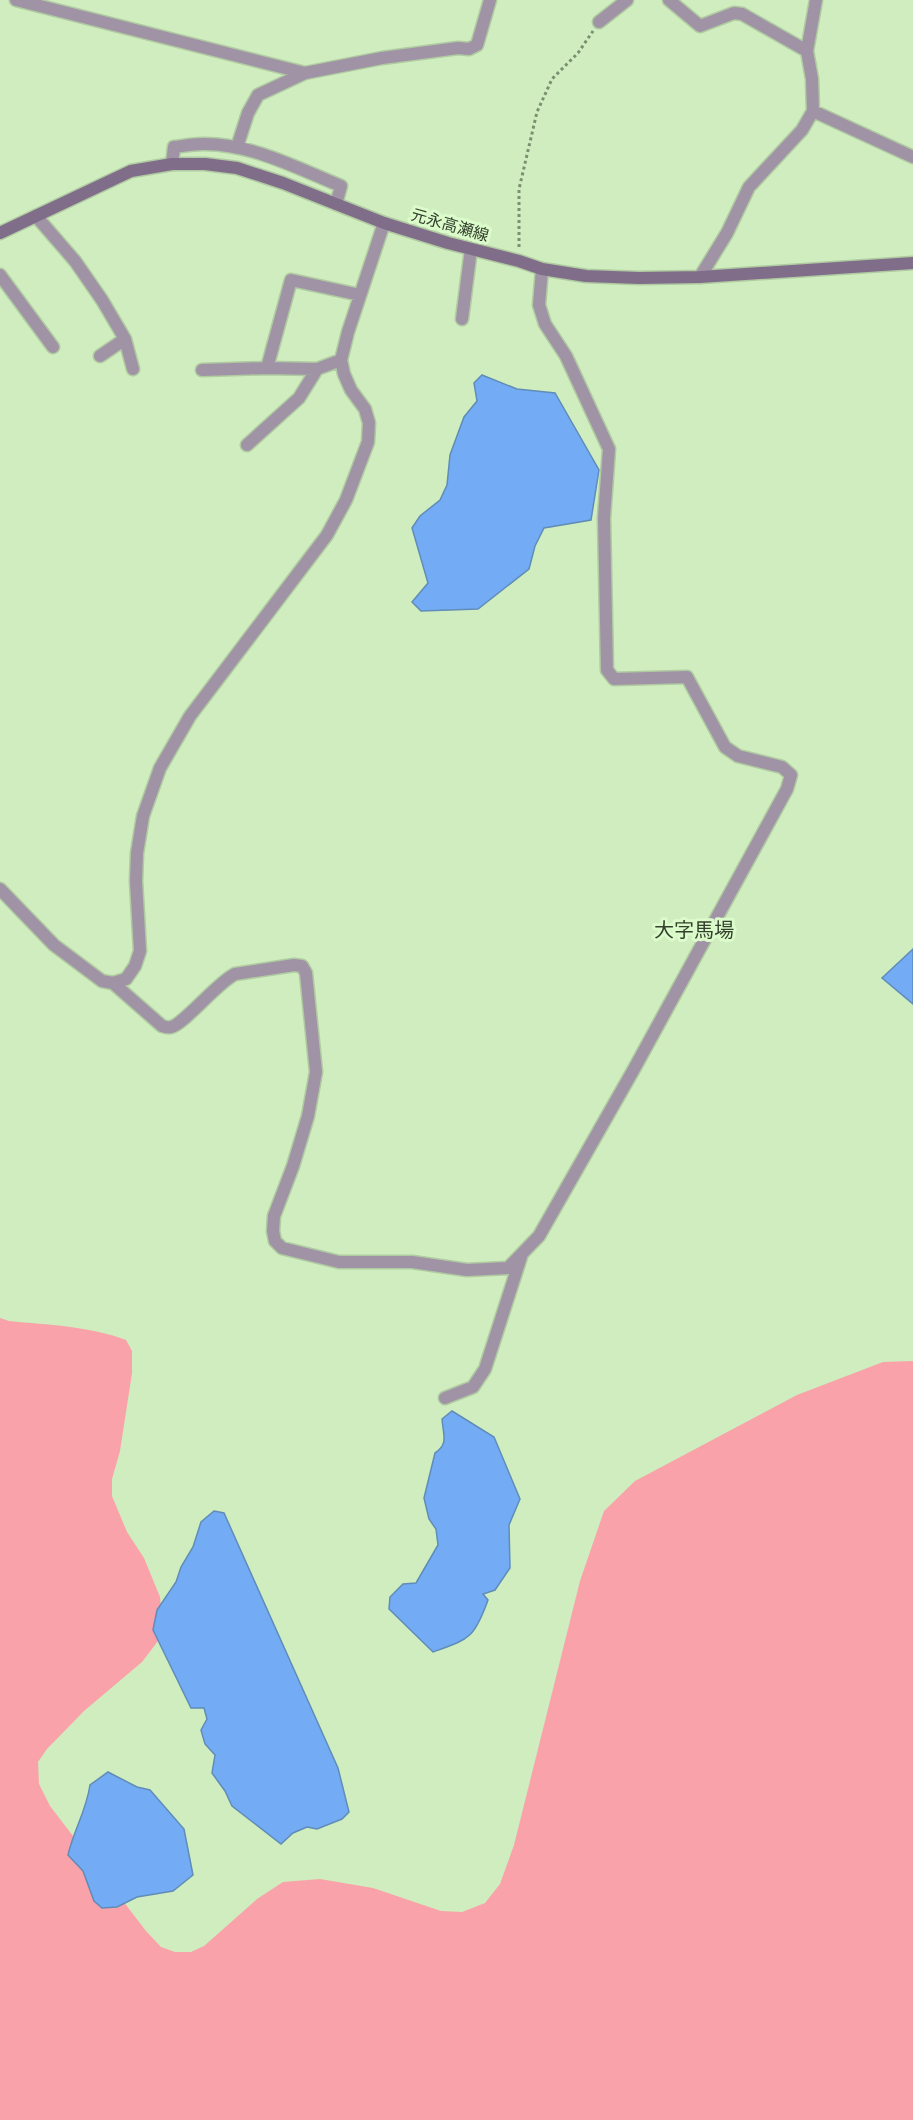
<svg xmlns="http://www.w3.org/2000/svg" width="913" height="2120" font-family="'DM Sans','Noto Sans JP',sans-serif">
<rect width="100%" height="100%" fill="#cfedbe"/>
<path fill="#faa2a9" d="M 0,1318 L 9,1321 C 48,1325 89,1326 126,1340 L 132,1351 L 132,1373 L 120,1451 L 112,1479 L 112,1496 L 127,1532 L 144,1558 L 160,1597 L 162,1617 L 158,1641 L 142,1662 L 84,1711 L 47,1749 L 38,1762 L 39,1784 L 50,1806 L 146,1931 L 161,1947 L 175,1952 L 191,1952 L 204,1946 L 257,1899 L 283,1882 L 320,1879 L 373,1888 L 441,1911 L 462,1912 L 485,1903 L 500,1884 L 514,1845 L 580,1581 L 604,1511 L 635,1481 L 797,1395 L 883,1362 L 913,1361 L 913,2120 L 0,2120 Z"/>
<path fill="#73acf4" stroke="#608cb8" stroke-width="1.5" d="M 482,375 L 517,389 L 555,393 L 599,470 L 591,520 L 544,528 L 535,546 L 529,569 L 478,609 L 421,611 L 412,602 L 428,583 L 412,528 L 420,516 L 440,500 L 447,485 L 450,455 L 464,417 L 477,401 L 474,383 Z
M 913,949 L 913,1004 L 882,978 Z
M 452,1411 L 494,1437 L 520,1499 L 509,1525 L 510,1568 L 495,1590 L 483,1594 L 488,1600 C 474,1639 469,1639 433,1652 L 389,1609 L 390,1597 L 403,1584 L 416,1583 L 438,1545 L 436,1529 L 429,1519 L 424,1498 L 435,1453 C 449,1444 443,1434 442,1419 Z
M 214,1511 L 224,1513 L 338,1768 L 349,1812 L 342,1819 L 317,1829 L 307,1827 L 293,1833 L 281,1844 L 232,1806 L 225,1791 L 212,1773 L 215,1755 L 205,1744 L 201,1730 L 207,1719 L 204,1708 L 191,1708 L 153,1630 L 157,1610 L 176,1582 L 181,1567 L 193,1547 L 201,1522 Z
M 108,1772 L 137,1787 L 150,1790 L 184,1829 L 193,1875 L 173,1891 L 137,1897 L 117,1907 L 102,1908 L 94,1901 L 83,1871 L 68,1855 C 74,1829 86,1812 90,1785 Z"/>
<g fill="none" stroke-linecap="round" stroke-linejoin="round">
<defs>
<path id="street" d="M 16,0 L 305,73 L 382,58 L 458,48 L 469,49 L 477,45 L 490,0
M 669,0 L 700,26 L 734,13 L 742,14 L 807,51
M 599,22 L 627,0
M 813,111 L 913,157
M 237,147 L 248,113 L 258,95 L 305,73
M 172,164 L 174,147 C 183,146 193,144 202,144 C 250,143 297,168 341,186 L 336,204
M 36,216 L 75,261 L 102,300 L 125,339 L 133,369
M 0,275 L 53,347
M 700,277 L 727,233 L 749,187 L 802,130 L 813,111 L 812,79 L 807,51 L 816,0
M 462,319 L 471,249
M 100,356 L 125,339
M 341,360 L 317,369 L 267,368 L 291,280 L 360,295
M 202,370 L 267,368
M 247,445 L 299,398 L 317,369
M 0,889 L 54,945 L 102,981 L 113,983 L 162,1026 C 165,1027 168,1028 171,1027 C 183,1025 218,982 235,974 L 294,965 L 302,966 L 306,973 L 316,1072 L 308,1116 L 293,1166 L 274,1216 L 273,1231 L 275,1241 L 282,1248 L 339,1262 L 412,1262 L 467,1270 L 508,1268 L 539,1236 L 634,1069 L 787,789 L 791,775 L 782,767 L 738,756 L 725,747 L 687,677 L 614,679 L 607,670 L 604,518 L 609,449 L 566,356 L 545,324 L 539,305 L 542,269
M 113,983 L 126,979 L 135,966 L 140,951 L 136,881 L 137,853 L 143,816 L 160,768 L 190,716 L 327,535 L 346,500 L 368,442 L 369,423 L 365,409 L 351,390 L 344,374 L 341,360 L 348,332 L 384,223
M 445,1398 L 473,1387 L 485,1369 L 521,1257"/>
<path id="secondary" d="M 0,233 L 131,171 L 172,164 L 205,164 L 237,168 L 283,183 L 384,223 L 448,243 L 519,261 L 542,269 L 586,276 L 639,278 L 700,277 L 913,263"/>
</defs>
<use href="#street" stroke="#b0caa1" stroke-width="15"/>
<use href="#secondary" stroke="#b0caa1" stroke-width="15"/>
<path stroke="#7b9070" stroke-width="3" stroke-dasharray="3 3" stroke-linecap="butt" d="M 519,247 L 519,189 L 537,112 L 552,79 L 578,53 L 593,31"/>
<use href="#street" stroke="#a093a6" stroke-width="12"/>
<use href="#secondary" stroke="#806d89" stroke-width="12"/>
</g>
<g text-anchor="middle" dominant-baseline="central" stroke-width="6" stroke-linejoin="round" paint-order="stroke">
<g font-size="16" fill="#33402d" stroke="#dcfbcb">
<text transform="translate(450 225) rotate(16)">元永高瀬線</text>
</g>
<g font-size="20" fill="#33402d" stroke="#dcfbcb">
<text x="694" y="930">大字馬場</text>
</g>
</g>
</svg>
